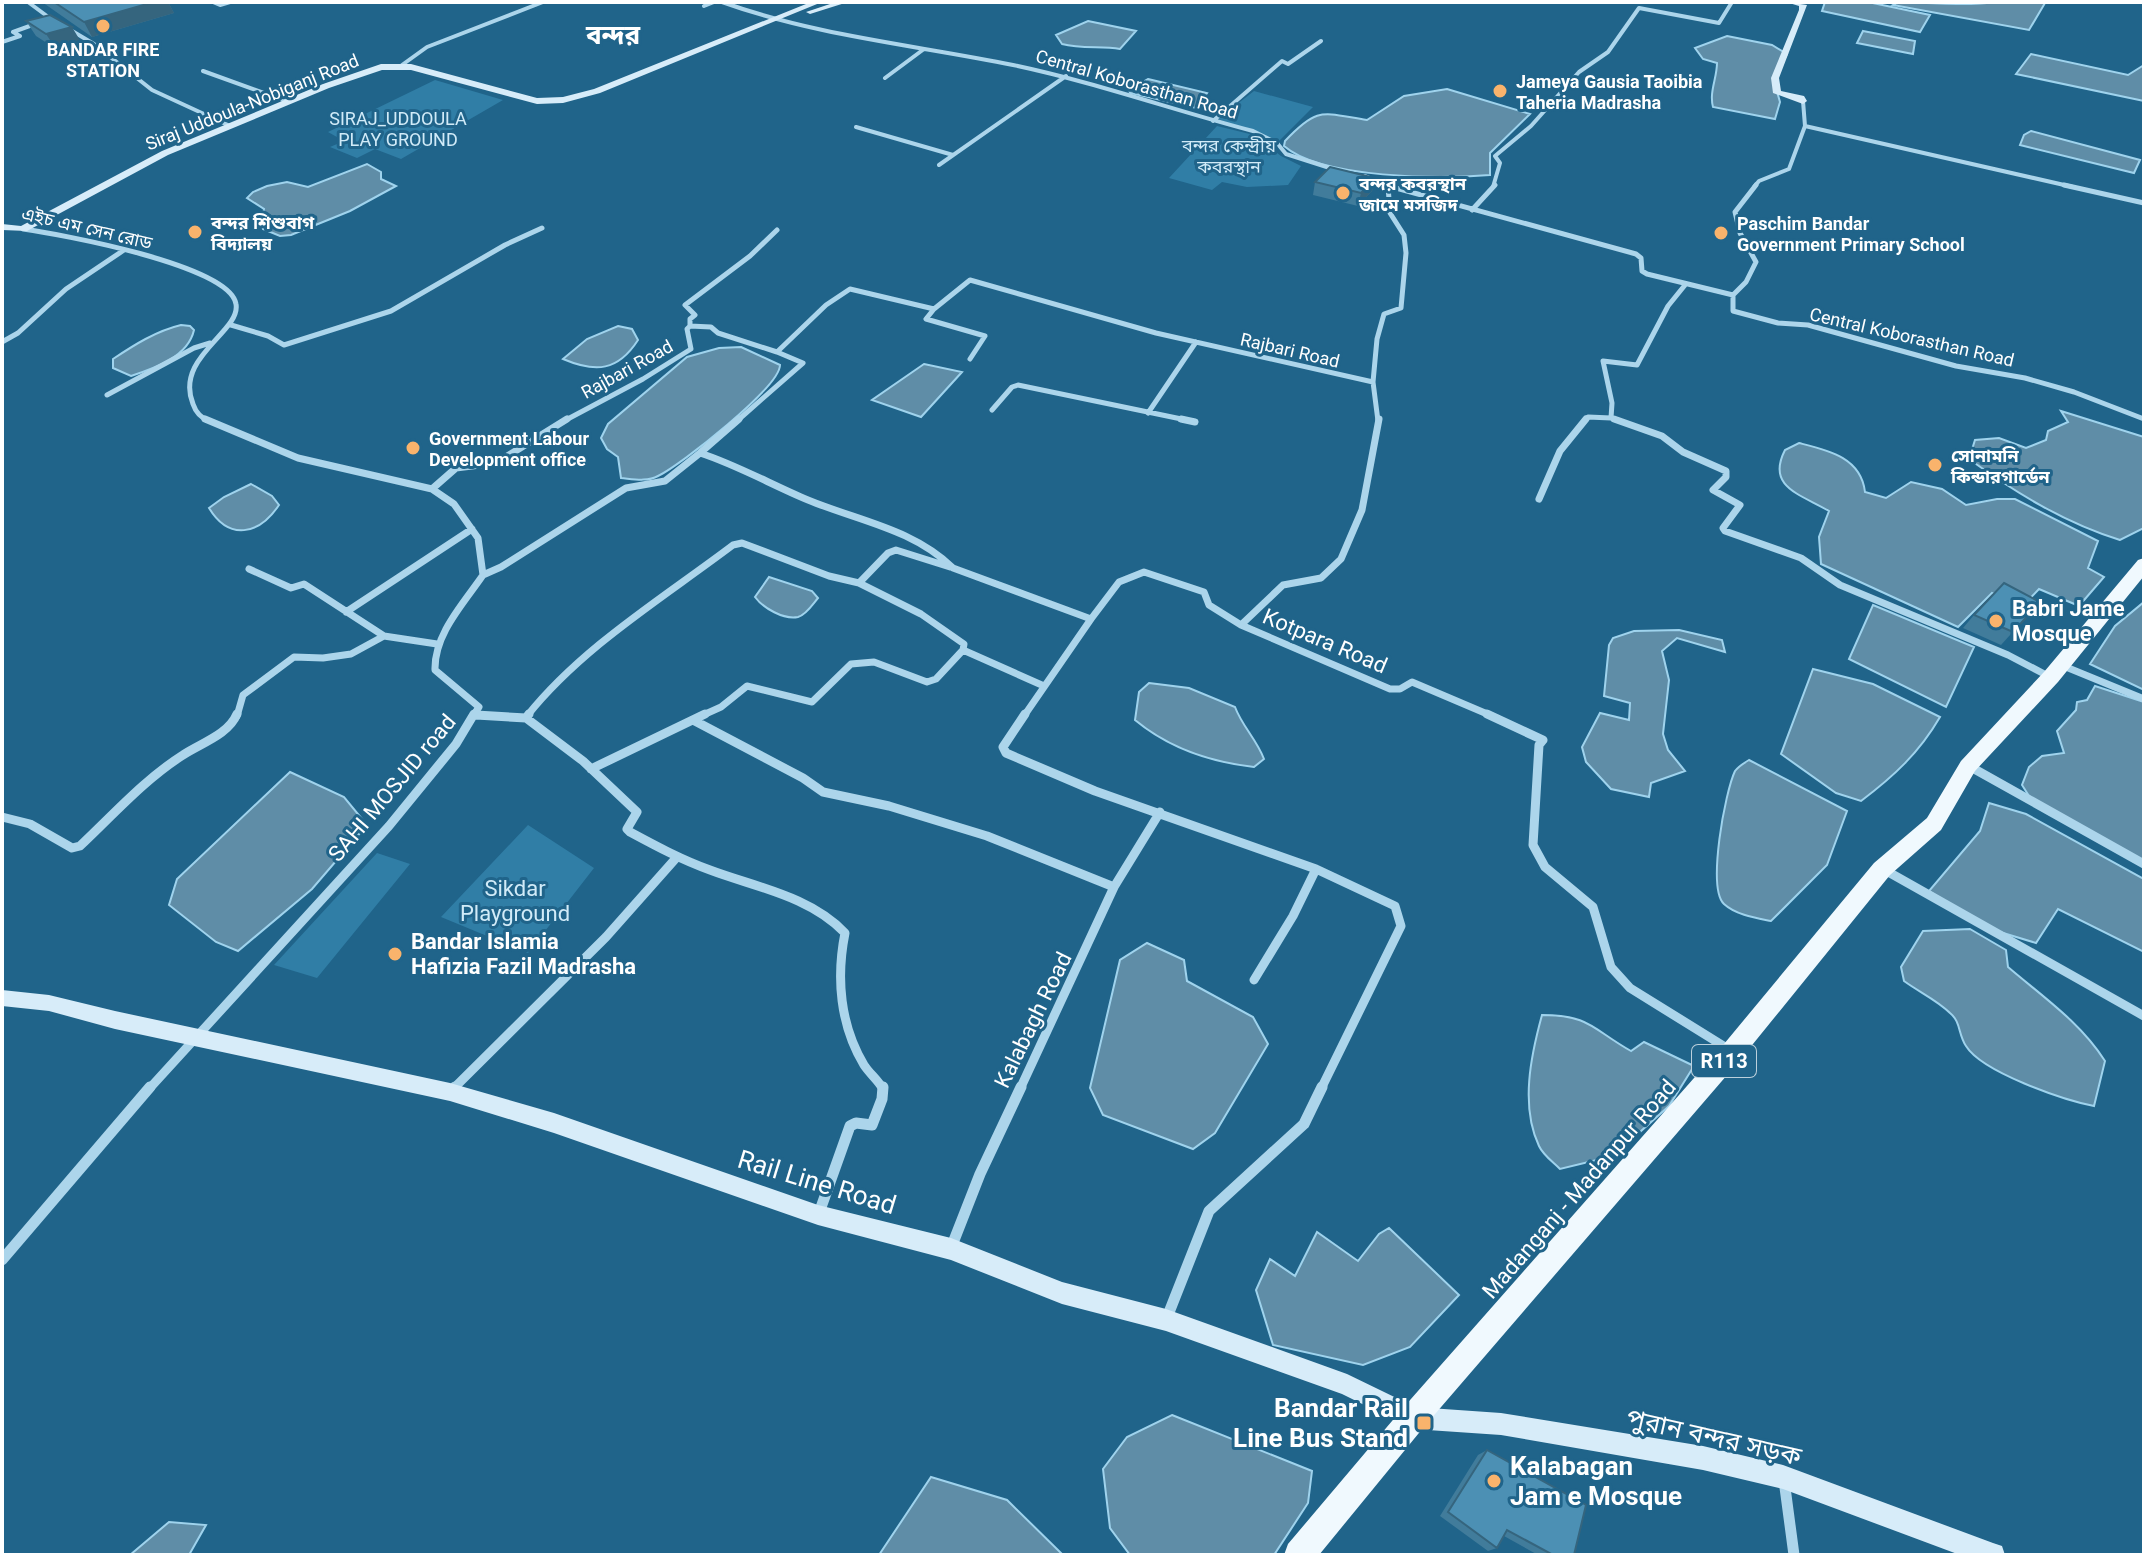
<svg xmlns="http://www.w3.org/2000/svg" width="2146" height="1557" font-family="Roboto,'Noto Sans Bengali',sans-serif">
<rect width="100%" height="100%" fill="#20648a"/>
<path fill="#307ea6" d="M 435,80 L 503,100 L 401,159 L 375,149 L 357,158 L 330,147 L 344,141 L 328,132 Z
M 1254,91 L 1313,107 L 1279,141 L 1218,119 Z
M 1217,126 L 1254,135 L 1281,156 L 1301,166 L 1288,185 L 1247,187 L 1222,182 L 1212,190 L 1169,178 Z
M 528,825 L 594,868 L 528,953 L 441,917 Z
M 377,853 L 410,864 L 317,978 L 274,965 Z"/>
<path fill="#5f8da7" stroke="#9fd3ed" stroke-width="2" d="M 1825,2 L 1868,2 L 1930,15 L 1920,32 L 1822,11 Z
M 1898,2 C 1914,2 1983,7 1992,2 L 2045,3 L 2029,30 L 1893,5 Z
M 1088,21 L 1136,31 L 1120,49 C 1101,46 1081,49 1062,44 L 1056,35 Z
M 1863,31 L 1915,41 L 1913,54 L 1857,43 Z
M 1727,36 L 1772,45 L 1787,54 L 1774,81 L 1780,102 L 1775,119 L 1713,107 C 1709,92 1717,78 1717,63 L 1703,59 L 1695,48 Z
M 2031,54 L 2128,75 L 2144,65 L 2144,101 L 2016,74 Z
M 1148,79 L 1207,93 L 1196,108 L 1130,93 L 1129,90 Z
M 1447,89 L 1530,114 L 1490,153 L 1490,175 C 1441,179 1322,179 1284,146 L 1285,141 C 1318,106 1322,113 1367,120 L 1404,96 Z
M 2031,131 L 2140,160 L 2134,173 L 2020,145 L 2024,135 Z
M 367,164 L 381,172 L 381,179 L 396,186 L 350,211 L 291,235 L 280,236 L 263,229 L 261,220 L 264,209 L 247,198 L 253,192 L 267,186 L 287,182 L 308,187 Z
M 181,325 L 190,326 L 194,330 C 188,357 155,368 131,376 L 113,368 L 113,359 C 134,345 156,331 181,325 Z
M 618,326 L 632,329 L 638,340 C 618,371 596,373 563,359 L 587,339 Z
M 741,347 L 780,365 C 780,387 681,465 658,476 C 647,482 633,479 621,478 L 618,457 L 607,449 L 601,438 L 608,424 L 687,357 L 719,348 Z
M 924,364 L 962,372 L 921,417 L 872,400 Z
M 2061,411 L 2144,437 L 2144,528 L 2120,540 C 2065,523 2016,493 1969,459 L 1975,440 L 1999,438 L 2026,448 L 2046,440 L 2048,431 L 2068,422 Z
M 1799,443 C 1827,450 1861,457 1865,492 L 1886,498 L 1911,482 L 1942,489 L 1966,505 L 1997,499 L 2015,499 L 2098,541 L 2088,568 L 2104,577 L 2079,606 L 2039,589 L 2022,607 L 1992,593 L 1958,627 L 1821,564 L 1819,537 L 1829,511 C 1800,494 1766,487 1785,450 Z
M 251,484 L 272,496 L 279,505 C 259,535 229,541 209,508 L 224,497 Z
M 769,577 L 812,591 L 818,598 C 813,604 806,615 798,617 C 784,620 763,608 755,597 Z
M 2144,602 L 2144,690 L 2090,664 L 2115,626 Z
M 1873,605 L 1974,647 L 1946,707 L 1849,659 Z
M 1679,630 L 1722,640 L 1725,652 L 1677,638 L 1662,651 L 1669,680 L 1663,734 L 1668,750 L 1685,771 L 1651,783 L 1649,797 L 1611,789 L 1586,762 L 1582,747 L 1600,713 L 1629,720 L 1630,703 L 1604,696 L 1609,645 L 1613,638 L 1634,631 Z
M 1813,669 L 1873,684 L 1940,717 C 1919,753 1894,776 1861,801 L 1836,793 L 1781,754 Z
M 1149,683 L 1189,688 L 1235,707 C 1242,726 1257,740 1264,759 L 1254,767 C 1210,762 1170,749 1135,720 L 1139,692 Z
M 2095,686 L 2144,702 L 2144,865 L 2029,796 L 2022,785 L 2029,767 L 2042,756 L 2064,753 L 2057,731 L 2076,710 L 2077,702 L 2087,700 Z
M 1749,760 L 1847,811 L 1827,865 L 1771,921 C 1756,918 1736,915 1724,904 C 1707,888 1725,792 1735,771 C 1738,767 1744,763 1749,760 Z
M 290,772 L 344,797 L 367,825 L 312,889 L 238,951 L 216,942 L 169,905 L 177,879 Z
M 1989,803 L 2026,814 L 2144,879 L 2144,952 L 2058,909 L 2036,943 L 1990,929 L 1929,891 L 1980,831 Z
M 1970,929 L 2006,950 L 2008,967 C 2043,997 2080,1022 2105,1061 L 2094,1106 C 2063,1100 1982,1072 1966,1046 C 1958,1034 1961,1022 1950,1013 C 1937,1000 1919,992 1904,981 L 1901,967 L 1923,931 Z
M 1147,943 L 1184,960 L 1187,981 L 1253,1017 L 1268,1044 L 1215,1133 L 1193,1149 L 1103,1115 L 1090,1088 L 1120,960 Z
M 1542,1015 C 1590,1015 1592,1029 1631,1051 L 1644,1042 L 1694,1066 L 1669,1106 L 1613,1156 L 1560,1169 C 1553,1162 1543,1155 1539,1146 C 1520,1106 1531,1055 1542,1015 Z
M 1389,1228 L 1459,1295 L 1410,1347 L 1363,1365 L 1273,1345 L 1256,1290 L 1270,1259 L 1295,1276 L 1317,1232 L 1358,1261 L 1379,1234 Z
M 1172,1415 L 1312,1471 L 1308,1503 L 1274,1555 L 1130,1555 L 1110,1528 L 1103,1469 L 1127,1437 Z
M 931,1477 L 1007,1500 L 1063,1555 L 879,1555 Z
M 169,1522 L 206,1525 L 189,1555 L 130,1555 Z"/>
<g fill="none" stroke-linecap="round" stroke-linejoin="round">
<path stroke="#acd5eb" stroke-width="4" d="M 28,2 L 55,22
M 213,2 L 220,5 L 230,2
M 722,2 C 817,36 915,45 1013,65 C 1094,82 1173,110 1253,131 L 1277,143 L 1286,154 L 1336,170
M 704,6 L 714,2
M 67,28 L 94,44 L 152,90 L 230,126
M 2,42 L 20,36 L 13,32 L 38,23
M 402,65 L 427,47 L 543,2
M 203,71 L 289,102
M 885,78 L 924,49
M 1213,121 L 1282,61 L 1288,64 L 1321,41
M 1805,126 L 2073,187
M 856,127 L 953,155
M 939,165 L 1066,76
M 1365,176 L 1391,187
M 1493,187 L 1500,163 L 1495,156 L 1531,126 L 1579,72 L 1608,52 L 1639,8 L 1719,23 L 1732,2
M 1754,187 L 1759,181 L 1789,169 L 1805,126 L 1803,101"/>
<path stroke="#acd5eb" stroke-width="5" d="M 1385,185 L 1636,254 L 1641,258 L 1642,271 L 1647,274 L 1733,295 L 1733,311 L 1778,323 L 1808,325 L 1956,366 L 2025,378 L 2074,392 L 2144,419
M 2064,185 L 2144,203
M 1472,210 L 1495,185
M 23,229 C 59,234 230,265 236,304 C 241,332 174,357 193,404 C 196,413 201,418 209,421
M 1733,295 L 1746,282 L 1756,262 L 1740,233 L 1735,212 L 1756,185
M 934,309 L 970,280 L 1156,333 L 1373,382
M 231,325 L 268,336 L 284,345 L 391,311 L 505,245 L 542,228
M 690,326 L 690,319 L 695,315 L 685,305 L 750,256 L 777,230
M 2,342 L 18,333 L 66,289 L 124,250
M 107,395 L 194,348 L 210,343
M 992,410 L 1012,387 L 1018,385 L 1191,421
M 1148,413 L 1196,342
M 564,421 L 643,379 L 691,349 L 687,329 L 690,326 L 711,327 L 718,333 L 777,352 L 826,305 L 850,289 L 934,309 L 926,319 L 985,336 L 970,359
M 737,421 L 803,363 L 777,352
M 1378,421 L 1373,382 L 1377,339 L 1384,314 L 1401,308 L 1406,253 L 1404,235 L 1390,213 L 1388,186
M 1584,421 L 1588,417 L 1611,418
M 1620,421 L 1611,418 L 1612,403 L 1603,361 L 1637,365 L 1668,306 L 1685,285"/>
<path stroke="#acd5eb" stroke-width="7" d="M 205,419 L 298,458 L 432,489 L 454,504 L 478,538 L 483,575 C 464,603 434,634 435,670 L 479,707 L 473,716
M 1181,419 L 1195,422
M 1379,419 L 1362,510 L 1341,559 L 1321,578 L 1283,585 L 1241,625 L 1390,689 L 1400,689 L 1412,682 L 1492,716
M 1614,419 L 1662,436 L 1683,452 L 1726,471 L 1726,477 L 1713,490 L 1740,505 L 1723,528 L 1725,531 L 1801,558 L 1840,585 L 2008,655 L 2050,677
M 700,453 L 739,419
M 432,489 L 456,468 L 496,463 L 567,419
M 1539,499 L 1560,451 L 1586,419
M 249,569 L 291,588 L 304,584 L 384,636 L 437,644
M 483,575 L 501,567 L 626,488 L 665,481 L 700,453 C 737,465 772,485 808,500 C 859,521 913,529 953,568 L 1091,619 L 1024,716
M 346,612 L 472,529
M 1091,619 L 1119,582 L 1144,572 L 1204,592 L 1209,605 L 1241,625
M 963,650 L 1044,686
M 2061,665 L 2144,699
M 476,715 L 500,716
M 237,716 L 243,695 L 294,657 L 323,658 L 351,654 L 384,636
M 527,716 C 582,647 663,598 733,545 L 742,543 L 829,576 L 859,583 L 888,553 L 896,550 L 950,567
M 701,716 L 721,707 L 747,686 L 812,702 L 851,664 L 874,662 L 927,682 L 936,679 L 963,650 L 964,644 L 921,614 L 859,583"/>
<path stroke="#acd5eb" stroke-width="9" d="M 1025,714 L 1003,747 L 1006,753 L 1095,791 L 1316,869 L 1395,906 L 1401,926 L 1321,1089
M 1487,714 L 1543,740 L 1539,745 L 1533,845 L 1545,867 L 1593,907 L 1611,967 L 1630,988 L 1730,1050
M 476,715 L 526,718 L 583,761 L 637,812 L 627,829 L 630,832 C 656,846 682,860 710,870 C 755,887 810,896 845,933 C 836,978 840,1025 864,1065 C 869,1073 878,1080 883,1089
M 526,718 L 529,714
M 693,720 L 803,778 L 823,792 L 889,806 L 987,836 L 1114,887
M 1969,766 L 2144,864
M 591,769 L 705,714
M 2,817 L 30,824 L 72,848 L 80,846 C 113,815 145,779 183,755 C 201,743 228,735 237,714
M 1883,869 L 2144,1016
M 1254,980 L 1293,916 L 1316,869
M 149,1089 L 389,826 L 456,744 L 474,714
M 453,1089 L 606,937 L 677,857
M 1020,1089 L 1114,887 L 1160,812"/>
<path stroke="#acd5eb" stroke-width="11" d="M 450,1092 L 455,1087
M 819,1213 L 850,1126 L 856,1123 L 872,1125 L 882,1099 L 883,1087
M 951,1248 L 980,1174 L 1021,1087
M 2,1260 L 150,1087
M 1166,1320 L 1209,1211 L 1304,1124 L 1322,1087
M 1784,1480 L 1794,1555"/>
<path fill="#d7ecf9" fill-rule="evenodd" d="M 811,2 L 822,2 L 600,93 L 563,103 L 537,104 L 411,70 L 382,70 L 329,88 L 168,155 L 27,231 L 2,230 L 2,224 L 21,226 L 162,151 L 323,84 L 381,64 L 411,64 L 537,98 L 563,97 L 594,89 Z
M 836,2 L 848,2 L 810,14 L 806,12 Z
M 1786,2 L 1807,5 L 1779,78 L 1781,91 L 1804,96 L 1807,101 L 1803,104 L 1773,93 L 1771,78 L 1799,10 L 1799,6 Z
M 2,990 L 49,995 L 115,1011 L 450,1083 L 554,1113 L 818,1205 L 951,1238 L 1062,1282 L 1166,1309 L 1347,1374 L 1415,1407 L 1501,1413 L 1703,1446 L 1783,1465 L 1993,1543 L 2002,1546 L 2005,1555 L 1960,1555 L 1783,1489 L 1703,1470 L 1501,1435 L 1413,1429 L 1342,1394 L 1166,1331 L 1062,1304 L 951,1260 L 818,1225 L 554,1133 L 450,1101 L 115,1029 L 49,1011 L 2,1006 Z"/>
<path fill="#f0f9fe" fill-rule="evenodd" d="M 2144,558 L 2144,576 L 2058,682 L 1975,771 L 1941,830 L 1890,875 L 1740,1060 L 1423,1428 L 1319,1555 L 1284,1555 L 1288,1544 L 1403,1408 L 1724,1044 L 1874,863 L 1927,818 L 1961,761 L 2044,672 L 2138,560 Z"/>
</g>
<path fill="#417c9b" d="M 42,2 L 168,2 L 174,13 L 92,37 Z
M 26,21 L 81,42 L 56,49 L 36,36 Z
M 1375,178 L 1372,191 L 1358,206 L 1313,195 L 1315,182 Z
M 2040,602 L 2001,645 L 1963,628 L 1974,615 Z
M 1487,1450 L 1574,1555 L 1538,1555 L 1504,1536 L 1497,1548 L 1488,1551 L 1440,1516 L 1478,1455 Z"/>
<path fill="#35657e" d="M 154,2 L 168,2 L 174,13 L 92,37 L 84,22 Z
M 72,27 L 81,42 L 56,49 L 46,34 Z
M 1375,178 L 1372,191 L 1358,206 L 1361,193 Z"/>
<path fill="#4c90b4" stroke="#35657e" stroke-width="2" d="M 54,2 L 154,2 L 84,22 Z
M 50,15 L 72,27 L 46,34 L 26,21 Z
M 1330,167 L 1375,178 L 1361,193 L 1315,182 Z
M 2004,583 L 2040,602 L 2013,632 L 1974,615 Z
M 1487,1450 L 1586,1505 L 1574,1555 L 1553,1555 L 1507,1530 L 1497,1548 L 1448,1512 Z"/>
<g fill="#f9b36c" stroke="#20648a" stroke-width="3">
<circle cx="103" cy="26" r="8"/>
<circle cx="1500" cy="91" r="8"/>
<circle cx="1343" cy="193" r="8"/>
<circle cx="195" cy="232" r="8"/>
<circle cx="1721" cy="233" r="8"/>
<circle cx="413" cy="448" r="8"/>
<circle cx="1935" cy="465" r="8"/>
<circle cx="1996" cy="621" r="8"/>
<circle cx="395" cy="954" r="8"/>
<rect x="1416" y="1415" width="16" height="16" rx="4"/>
<circle cx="1494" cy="1481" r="8"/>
</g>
<g text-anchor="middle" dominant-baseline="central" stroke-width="6" stroke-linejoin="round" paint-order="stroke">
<g font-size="18" font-weight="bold" fill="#fff" stroke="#20648a" text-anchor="start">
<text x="103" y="49" text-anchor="middle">BANDAR FIRE<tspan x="103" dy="21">STATION</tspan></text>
<text x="1516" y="81">Jameya Gausia Taoibia<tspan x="1516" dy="21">Taheria Madrasha</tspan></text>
<text x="1359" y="183">বন্দর কবরস্থান<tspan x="1359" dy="21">জামে মসজিদ</tspan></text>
<text x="211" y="222">বন্দর শিশুবাগ<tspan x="211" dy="21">বিদ্যালয়</tspan></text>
<text x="1737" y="223">Paschim Bandar<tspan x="1737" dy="21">Government Primary School</tspan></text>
<text x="429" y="438">Government Labour<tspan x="429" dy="21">Development office</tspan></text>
<text x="1951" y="455">সোনামনি<tspan x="1951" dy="21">কিন্ডারগার্ডেন</tspan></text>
</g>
<g font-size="18" fill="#fff" stroke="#20648a">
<text transform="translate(1137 84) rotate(16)">Central Koborasthan Road</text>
<text transform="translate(252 102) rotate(-22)">Siraj Uddoula-Nobiganj Road</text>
<text transform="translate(87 228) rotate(13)">এইচ এম সেন রোড</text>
<text transform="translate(1912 337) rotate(13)">Central Koborasthan Road</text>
<text transform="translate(1290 350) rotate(13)">Rajbari Road</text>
<text transform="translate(627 369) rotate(-29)">Rajbari Road</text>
</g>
<g font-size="18" fill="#d1ebf8" stroke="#20648a">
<text x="398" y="118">SIRAJ_UDDOULA<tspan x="398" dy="21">PLAY GROUND</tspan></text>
<text x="1229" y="145">বন্দর কেন্দ্রীয়<tspan x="1229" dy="21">কবরস্থান</tspan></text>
</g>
<rect fill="#20648a" stroke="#bcd0dc" stroke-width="2" x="1692" y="1045" width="64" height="32" rx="6"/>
<g font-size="20" font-weight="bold" fill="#fff">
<text x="1724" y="1061">R113</text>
</g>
<g font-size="22" font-weight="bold" fill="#fff" stroke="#20648a" text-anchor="start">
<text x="2012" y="608">Babri Jame<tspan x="2012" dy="25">Mosque</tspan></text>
<text x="411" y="941">Bandar Islamia<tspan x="411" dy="25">Hafizia Fazil Madrasha</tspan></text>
</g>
<g font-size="22" fill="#fff" stroke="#20648a">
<text transform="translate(1325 641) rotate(23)">Kotpara Road</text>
<text transform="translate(392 788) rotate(-50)">SAHI MOSJID road</text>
<text transform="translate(1033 1020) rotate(-64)">Kalabagh Road</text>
<text transform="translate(1579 1189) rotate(-49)">Madanganj - Madanpur Road</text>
</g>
<g font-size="22" fill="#d1ebf8" stroke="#20648a">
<text x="515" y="888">Sikdar<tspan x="515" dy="25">Playground</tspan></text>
</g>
<g font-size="26" font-weight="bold" fill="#fff" stroke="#20648a">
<text x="613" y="35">বন্দর</text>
</g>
<g font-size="26" fill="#fff" stroke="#20648a">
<text transform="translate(817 1182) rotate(17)">Rail Line Road</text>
<text transform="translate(1714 1437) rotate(13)">পুরান বন্দর সড়ক</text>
</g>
<g font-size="26" font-weight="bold" fill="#fff" stroke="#20648a" text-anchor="end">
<text x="1408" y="1408">Bandar Rail<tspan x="1408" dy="30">Line Bus Stand</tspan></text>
<text x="1510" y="1466" text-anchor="start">Kalabagan<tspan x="1510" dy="30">Jam e Mosque</tspan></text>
</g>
</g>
<rect width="2146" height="1557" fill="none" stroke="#ffffff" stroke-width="8"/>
</svg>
